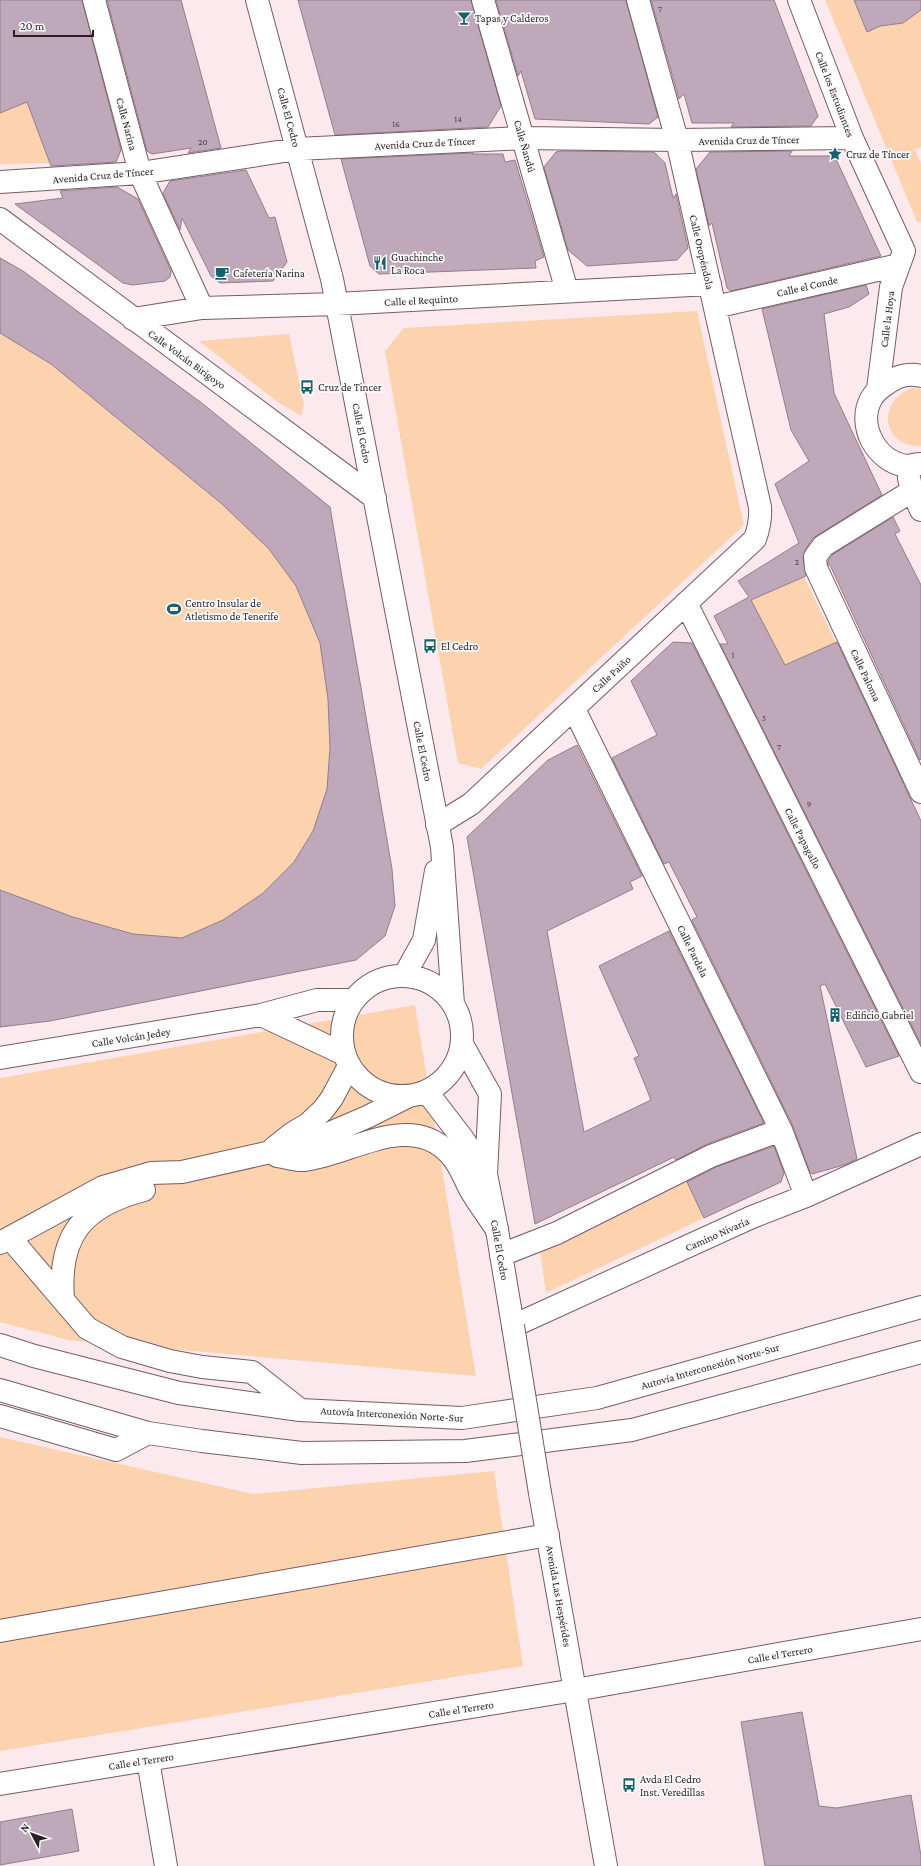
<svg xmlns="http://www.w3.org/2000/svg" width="921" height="1866" font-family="'Crimson Pro',serif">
<rect width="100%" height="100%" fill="#fce9ed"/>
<path fill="#fcd2af" d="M 825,0 L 854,0 L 867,32 L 881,26 L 903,23 L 921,10 L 921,147 L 915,150 L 921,164 L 921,222 L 917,222 Z
M 27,102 L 50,163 L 0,164 L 0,113 Z
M 0,258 L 23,271 L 203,404 L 330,507 L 365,710 L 395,906 L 385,936 L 356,960 L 50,1021 L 0,1027 Z
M 697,311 L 744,525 L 481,769 L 458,763 L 385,351 L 404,328 Z
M 289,334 L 304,405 L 301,416 L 276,401 L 199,341 Z
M 912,388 L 921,389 L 921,446 C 883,448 875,402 912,388 Z
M 804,577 L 836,643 L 785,665 L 750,599 Z
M 415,1005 L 476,1376 L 68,1340 L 0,1322 L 0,1078 Z
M 686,1181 L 704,1218 L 546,1293 L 540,1251 Z
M 0,1437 L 253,1494 L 494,1471 L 523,1666 L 0,1751 Z"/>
<path fill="#bea8ba" stroke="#937d8e" d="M 0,0 L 82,0 L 121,150 L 116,162 L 51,166 L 27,102 L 0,113 Z
M 107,0 L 181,0 L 221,148 L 188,153 L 191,148 L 152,154 L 147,151 Z
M 298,0 L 471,0 L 501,106 L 488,127 L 335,135 Z
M 496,0 L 626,0 L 658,117 L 649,124 L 535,119 L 521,71 L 518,76 Z
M 651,0 L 774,0 L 818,116 L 811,126 L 731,127 L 734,123 L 692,123 L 684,94 L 679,99 Z
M 854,0 L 921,0 L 921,10 L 903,23 L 880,26 L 867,32 Z
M 561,151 L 654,152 L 665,163 L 673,198 L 676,194 L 688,248 L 677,260 L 587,266 L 568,250 L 544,167 L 556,152 Z
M 792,151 L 789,156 L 831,156 L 836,159 L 881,256 L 731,291 L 727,288 L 712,223 L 709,226 L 696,169 L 710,152 Z
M 473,153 L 472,154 L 503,154 L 505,162 L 515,160 L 544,257 L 535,261 L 536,268 L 379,274 L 370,266 L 341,159 Z
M 246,170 L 269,218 L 275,217 L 287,262 L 273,281 L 220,283 L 211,276 L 182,218 L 180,230 L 163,193 L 170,181 Z
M 117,187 L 138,199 L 171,271 L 170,277 L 165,281 L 133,285 L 123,283 L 15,204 L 63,198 L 60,191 Z
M 0,258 L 23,271 L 203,404 L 330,507 L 392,869 L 395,906 L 385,936 L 356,960 L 50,1021 L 0,1027 L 0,890 L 73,917 L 133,934 L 182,938 L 223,920 L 262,894 L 294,862 L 313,831 L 327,789 L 330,748 L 328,699 L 320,643 L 296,586 L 269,549 L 222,504 L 51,364 L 0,333 Z
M 866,285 L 869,294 L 849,307 L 824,314 L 834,393 L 882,495 L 813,538 L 805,550 L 803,558 L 806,576 L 751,600 L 785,665 L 837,642 L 921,821 L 921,1044 L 720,644 L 728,644 L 714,616 L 749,597 L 738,581 L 799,543 L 775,484 L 809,461 L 791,430 L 762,309 Z
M 893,517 L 900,531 L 895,534 L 921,585 L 921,759 L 920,760 L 830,565 L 828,565 L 828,561 L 832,555 Z
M 673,642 L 692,643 L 899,1056 L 866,1067 L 825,984 L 820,986 L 857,1159 L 844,1165 L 812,1174 L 810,1172 L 792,1124 L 692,920 L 697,917 L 669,862 L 664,864 L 612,758 L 657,735 L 631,681 Z
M 577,745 L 642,876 L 630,882 L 633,889 L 547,931 L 584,1132 L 651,1100 L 634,1058 L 639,1056 L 599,966 L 669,931 L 764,1123 L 707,1144 L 676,1160 L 674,1157 L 535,1224 L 467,837 L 548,760 Z
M 774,1146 L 784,1173 L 781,1182 L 704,1218 L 687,1182 L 716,1167 Z
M 802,1712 L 819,1806 L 837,1808 L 911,1795 L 921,1856 L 921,1866 L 765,1866 L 741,1722 Z
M 72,1809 L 79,1851 L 0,1865 L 0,1822 Z"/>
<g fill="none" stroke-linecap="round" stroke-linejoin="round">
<defs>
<path id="street" d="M 94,0 L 140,173 L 202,308
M 257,0 L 332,279 L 442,847 L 453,1004
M 483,0 L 567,291
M 799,0 L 852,138 L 904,251
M 0,182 L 140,173 L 297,149 L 523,138 L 677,140 L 852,138
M 0,219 L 375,498
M 715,307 L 899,265
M 133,319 L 202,308 L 336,304 L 710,284
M 921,376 C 910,373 898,376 889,382 C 882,387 875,391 871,399 C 857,426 876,461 906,466 C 910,466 916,464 921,464
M 878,389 L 891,287 L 903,254
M 909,478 L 912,491 L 921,510
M 912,491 L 823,546 L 815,557 L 816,568 L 921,792
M 686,603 L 921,1072
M 574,709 L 781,1130 L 806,1196
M 437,825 L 471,804 L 755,539 C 759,528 761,519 760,507 L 677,140 L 638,0
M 404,976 L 424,940 L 436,871
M342 1036a60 60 0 1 1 120 0a60 60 0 1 1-120 0Z
M 261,1015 L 344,1054
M 462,1044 L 490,1094 L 486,1174 L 497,1230
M 0,1058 L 261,1015 L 317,1000 L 354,1000
M 427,1092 L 463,1139 L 486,1174
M 501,1255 L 557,1233 L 711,1156 L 781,1130
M 513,1326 L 752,1217 L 806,1196 L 921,1144
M 148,1760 L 166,1866
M 0,1784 L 575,1690 L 921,1629"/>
<path id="secondary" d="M 497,1230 L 513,1326
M 540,1493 L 606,1866"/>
<path id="highway" d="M 274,1148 L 293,1133 L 308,1124 L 323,1110 L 332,1098 L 349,1066
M 277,1156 C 286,1157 296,1161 304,1160 C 350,1155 408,1111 449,1153 C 460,1164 463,1176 470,1189 C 478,1203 488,1216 497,1230
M 10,1238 L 87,1328 L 122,1347 L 170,1361 L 202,1367 L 252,1372 L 299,1409
M 0,1243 L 103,1187 L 151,1173 L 182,1172 L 302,1145 L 367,1117 L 407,1097
M 63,1299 C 58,1235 83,1206 144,1190
M 0,1345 L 34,1356 L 179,1393 L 300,1410 L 462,1418 L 597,1398 L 921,1307
M 0,1390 L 148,1433 L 202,1441 L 302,1453 L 465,1451 L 632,1430 L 921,1352
M 0,1416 L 116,1450 L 148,1433
M 0,1631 L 548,1535"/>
</defs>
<use href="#street" stroke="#775c62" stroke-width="24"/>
<use href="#secondary" stroke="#775c62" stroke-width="24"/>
<use href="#highway" stroke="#775c62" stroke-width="24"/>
<use href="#street" stroke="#fff" stroke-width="22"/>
<use href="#secondary" stroke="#fff" stroke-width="22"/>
<use href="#highway" stroke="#fff" stroke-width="22"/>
<defs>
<path id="secondary-bridge" d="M 513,1326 L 540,1493"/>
</defs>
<use href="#secondary-bridge" stroke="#775c62" stroke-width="24" stroke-linecap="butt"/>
<use href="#secondary-bridge" stroke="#fff" stroke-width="22"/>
</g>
<defs>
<symbol id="bar-bare" viewBox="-9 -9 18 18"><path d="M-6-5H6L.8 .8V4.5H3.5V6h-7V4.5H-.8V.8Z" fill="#17616f" stroke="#fbfbfb" stroke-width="2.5" paint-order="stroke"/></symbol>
<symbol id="sight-bare" viewBox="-9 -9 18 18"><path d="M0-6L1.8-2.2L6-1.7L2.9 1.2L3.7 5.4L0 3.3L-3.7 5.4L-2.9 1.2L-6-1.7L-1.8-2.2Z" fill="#17616f" stroke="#fbfbfb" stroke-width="2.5" paint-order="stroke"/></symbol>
<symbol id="restaurant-bare" viewBox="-9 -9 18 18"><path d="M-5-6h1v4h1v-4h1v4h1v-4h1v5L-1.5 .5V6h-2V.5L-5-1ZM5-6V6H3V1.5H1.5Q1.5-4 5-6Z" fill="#17616f" stroke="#fbfbfb" stroke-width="2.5" paint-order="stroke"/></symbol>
<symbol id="cafe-bare" viewBox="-9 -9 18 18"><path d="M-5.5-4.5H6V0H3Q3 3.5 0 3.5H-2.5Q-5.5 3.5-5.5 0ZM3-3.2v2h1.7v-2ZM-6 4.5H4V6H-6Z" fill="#17616f" stroke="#fbfbfb" stroke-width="2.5" paint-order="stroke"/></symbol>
<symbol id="bus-bare" viewBox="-9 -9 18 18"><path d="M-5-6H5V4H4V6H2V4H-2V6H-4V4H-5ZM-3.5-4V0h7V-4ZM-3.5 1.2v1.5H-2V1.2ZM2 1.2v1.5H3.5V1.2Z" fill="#17616f" stroke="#fbfbfb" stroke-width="2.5" paint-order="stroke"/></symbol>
<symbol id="stadium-bare" viewBox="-9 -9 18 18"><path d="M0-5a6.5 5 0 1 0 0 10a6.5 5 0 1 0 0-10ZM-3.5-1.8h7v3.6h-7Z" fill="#17616f" stroke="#fbfbfb" stroke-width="2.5" paint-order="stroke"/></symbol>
<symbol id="building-bare" viewBox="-9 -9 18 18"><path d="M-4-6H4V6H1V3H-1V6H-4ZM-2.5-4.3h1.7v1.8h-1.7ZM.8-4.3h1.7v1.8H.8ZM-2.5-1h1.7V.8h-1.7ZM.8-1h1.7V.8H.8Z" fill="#17616f" stroke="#fbfbfb" stroke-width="2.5" paint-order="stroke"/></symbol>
</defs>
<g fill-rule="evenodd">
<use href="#bar-bare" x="454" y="8" width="20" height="20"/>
<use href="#sight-bare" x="825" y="144" width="20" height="20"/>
<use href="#restaurant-bare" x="370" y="253" width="20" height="20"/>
<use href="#cafe-bare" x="212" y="263" width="20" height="20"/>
<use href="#bus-bare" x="297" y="377" width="20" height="20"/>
<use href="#stadium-bare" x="164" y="599" width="20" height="20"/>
<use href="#bus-bare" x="420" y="636" width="20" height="20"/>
<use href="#building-bare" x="825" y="1005" width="20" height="20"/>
<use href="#bus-bare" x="619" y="1775" width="20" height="20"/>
</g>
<g text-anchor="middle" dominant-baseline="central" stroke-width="3.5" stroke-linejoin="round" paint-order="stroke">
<g font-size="9" fill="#4e4047">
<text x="660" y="9">7</text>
<text x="458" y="119">14</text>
<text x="396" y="124">16</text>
<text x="203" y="142">20</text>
<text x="797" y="562">2</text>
<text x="733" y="655">1</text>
<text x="764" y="718">5</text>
<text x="779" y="747">7</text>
<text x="809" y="804">9</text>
</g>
<g font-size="11" fill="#291e21" stroke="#fbfbfb" text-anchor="start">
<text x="475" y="18">Tapas y Calderos</text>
<text x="846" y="154">Cruz de Tíncer</text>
<text x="391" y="257">Guachinche<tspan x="391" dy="13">La Roca</tspan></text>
<text x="233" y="273">Cafetería Narina</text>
<text x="318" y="387">Cruz de Tincer</text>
<text x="185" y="603">Centro Insular de<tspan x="185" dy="13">Atletismo de Tenerife</tspan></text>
<text x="441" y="646">El Cedro</text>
<text x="846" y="1015">Edificio Gabriel</text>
<text x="640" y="1779">Avda El Cedro<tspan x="640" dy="13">Inst. Veredillas</tspan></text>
</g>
<g font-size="11" fill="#291e21" stroke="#fbfbfb">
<text transform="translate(835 94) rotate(69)">Calle los Estudiantes</text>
<text transform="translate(289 117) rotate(75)">Calle El Cedro</text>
<text transform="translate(127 124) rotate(75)">Calle Narina</text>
<text transform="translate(749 140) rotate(-1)">Avenida Cruz de Tíncer</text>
<text transform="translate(425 143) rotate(-3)">Avenida Cruz de Tíncer</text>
<text transform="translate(525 146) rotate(74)">Calle Ñandú</text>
<text transform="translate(103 175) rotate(-5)">Avenida Cruz de Tíncer</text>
<text transform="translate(702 252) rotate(77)">Calle Oropéndola</text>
<text transform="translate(807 286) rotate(-13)">Calle el Conde</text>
<text transform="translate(421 300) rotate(-3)">Calle el Requinto</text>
<text transform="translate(887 319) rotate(-83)">Calle la Hoya</text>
<text transform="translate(187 359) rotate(36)">Calle Volcán Birigoyo</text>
<text transform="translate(362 433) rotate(79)">Calle El Cedro</text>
<text transform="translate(611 674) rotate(-43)">Calle Paiño</text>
<text transform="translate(866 675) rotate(65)">Calle Paloma</text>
<text transform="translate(423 751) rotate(79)">Calle El Cedro</text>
<text transform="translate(803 838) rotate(63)">Calle Papagallo</text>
<text transform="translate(693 951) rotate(64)">Calle Pardela</text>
<text transform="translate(131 1037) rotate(-9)">Calle Volcán Jedey</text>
<text transform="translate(717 1234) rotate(-24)">Camino Nivaria</text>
<text transform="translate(500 1250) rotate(80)">Calle El Cedro</text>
<text transform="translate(710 1366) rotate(-16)">Autovía Interconexión Norte-Sur</text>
<text transform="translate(392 1414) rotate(3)">Autovía Interconexión Norte-Sur</text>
<text transform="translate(559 1596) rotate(80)">Avenida Las Hespérides</text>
<text transform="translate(780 1654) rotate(-10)">Calle el Terrero</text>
<text transform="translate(461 1709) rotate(-9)">Calle el Terrero</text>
<text transform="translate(141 1761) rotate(-9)">Calle el Terrero</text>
</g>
</g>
<g transform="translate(32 1834) rotate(311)" stroke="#fbfbfb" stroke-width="3" paint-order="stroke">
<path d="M0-3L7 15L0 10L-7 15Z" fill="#291e21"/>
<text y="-6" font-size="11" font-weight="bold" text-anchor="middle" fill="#291e21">N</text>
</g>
<path d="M14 30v6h79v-6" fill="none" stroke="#291e21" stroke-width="2"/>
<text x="20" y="30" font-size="12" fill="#291e21" stroke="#fbfbfb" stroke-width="3" paint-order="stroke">20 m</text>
</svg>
